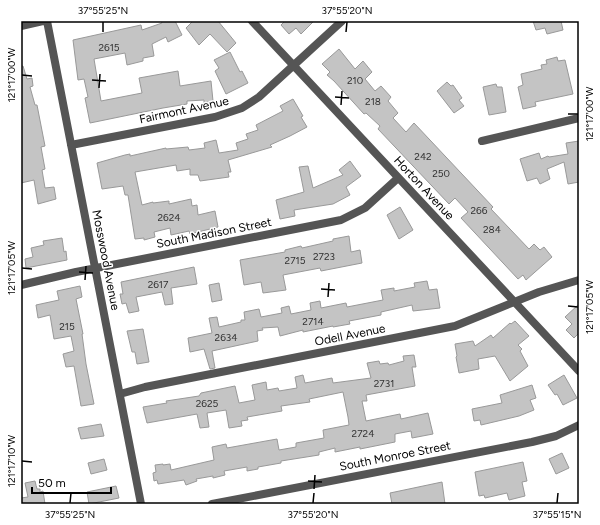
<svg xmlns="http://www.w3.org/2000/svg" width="600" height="525" font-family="Figtree,sans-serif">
<rect width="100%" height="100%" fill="#fff"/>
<path fill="#c4c4c4" stroke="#999" d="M 161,21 L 175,21 L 182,35 L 168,42 L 166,37 L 152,44 L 154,56 L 143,58 L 143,61 L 127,65 L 125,53 L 94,59 L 101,101 L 142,93 L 139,78 L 178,71 L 180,86 L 211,81 L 213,101 L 204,103 L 204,100 L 187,101 L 187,104 L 163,108 L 90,123 L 85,98 L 88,97 L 84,79 L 78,80 L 73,40 L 141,25 L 142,30 L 162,23 Z
M 193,21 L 218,21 L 236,43 L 227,52 L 210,34 L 199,45 L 186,28 Z
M 285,21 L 314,21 L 301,34 L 296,28 L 289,34 L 281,25 Z
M 533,21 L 561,21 L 563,30 L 547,34 L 545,28 L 536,30 Z
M 339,49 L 355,69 L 363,61 L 372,72 L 365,79 L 375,91 L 381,86 L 391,97 L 388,101 L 398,113 L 393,118 L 406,132 L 414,123 L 493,207 L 491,209 L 529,249 L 534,244 L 540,250 L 544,247 L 552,257 L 526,280 L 523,275 L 518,279 L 461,218 L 468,212 L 455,198 L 449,204 L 378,129 L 380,126 L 366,113 L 364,114 L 334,81 L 327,75 L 330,72 L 322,64 Z
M 230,52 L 240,72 L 242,71 L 248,83 L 226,94 L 215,71 L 219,68 L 214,60 Z
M 557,57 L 558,61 L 565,60 L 573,94 L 535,102 L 536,106 L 523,109 L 518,87 L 523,85 L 521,74 L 542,69 L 541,65 L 547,64 L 546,60 Z
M 21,66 L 23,66 L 27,79 L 32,78 L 33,86 L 30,87 L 35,105 L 37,105 L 45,146 L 41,147 L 45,169 L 42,170 L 45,188 L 54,187 L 56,199 L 38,204 L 34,180 L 21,183 Z
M 447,82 L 451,86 L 453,85 L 462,98 L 459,100 L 464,106 L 454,113 L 437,91 Z
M 496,84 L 497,87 L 502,87 L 506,112 L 489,115 L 483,87 Z
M 293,99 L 303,116 L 301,117 L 307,127 L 290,136 L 270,145 L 272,147 L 228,160 L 231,172 L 228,172 L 229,177 L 200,181 L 198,175 L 190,175 L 190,169 L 177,171 L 176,165 L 135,172 L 142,205 L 153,202 L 153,203 L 169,201 L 169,204 L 191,199 L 192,206 L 197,205 L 198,215 L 215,211 L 218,227 L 190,234 L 189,231 L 171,235 L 170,228 L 154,232 L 155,237 L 144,240 L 144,238 L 135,239 L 128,195 L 125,195 L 123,186 L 102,189 L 97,163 L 125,155 L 130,154 L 130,156 L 166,148 L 166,149 L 188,147 L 189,150 L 205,148 L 204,143 L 216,140 L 219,153 L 238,150 L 236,143 L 248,139 L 246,134 L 258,130 L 256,125 L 283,111 L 280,106 Z
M 579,141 L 579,182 L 568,184 L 564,162 L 547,169 L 550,179 L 540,184 L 537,178 L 527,181 L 520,159 L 539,153 L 541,159 L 548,156 L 549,157 L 568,154 L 566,143 Z
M 350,161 L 361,176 L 346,187 L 350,195 L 333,204 L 294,210 L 295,216 L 280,219 L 276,200 L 304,192 L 299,167 L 308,166 L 313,188 L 343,175 L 339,170 Z
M 400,207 L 413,230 L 399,239 L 387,215 Z
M 349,236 L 351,252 L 360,250 L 362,263 L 321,271 L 320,268 L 283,275 L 286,290 L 263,293 L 261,282 L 244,285 L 240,260 L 285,252 L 285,250 L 301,246 L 302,248 L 333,241 L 333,239 Z
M 62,238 L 64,252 L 66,251 L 67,260 L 26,268 L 25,259 L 33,257 L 31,248 L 44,245 L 43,241 Z
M 194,267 L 197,284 L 171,288 L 173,304 L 165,305 L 162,292 L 136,297 L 139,311 L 129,313 L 126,303 L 122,304 L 120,294 L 123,294 L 121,282 Z
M 427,281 L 429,290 L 437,289 L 440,308 L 413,311 L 412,305 L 381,312 L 381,315 L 349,321 L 350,324 L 333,327 L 333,326 L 303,332 L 303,330 L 280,336 L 278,327 L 262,328 L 263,330 L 257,331 L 258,341 L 212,351 L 215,368 L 210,369 L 204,349 L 190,352 L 188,338 L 212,333 L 209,318 L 217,317 L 219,327 L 241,322 L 241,320 L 245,320 L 244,312 L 259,309 L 261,317 L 282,313 L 281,308 L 289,306 L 291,314 L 311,310 L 310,303 L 320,301 L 321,308 L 346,303 L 347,307 L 383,300 L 381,290 L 394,288 L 394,291 L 415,287 L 414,283 Z
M 219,283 L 222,300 L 212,302 L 209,285 Z
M 80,286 L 82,297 L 76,299 L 83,334 L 82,334 L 86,364 L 94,404 L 81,406 L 74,366 L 66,367 L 63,354 L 74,351 L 71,336 L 54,339 L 50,315 L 38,318 L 36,305 L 59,300 L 57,291 Z
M 579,304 L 579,333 L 574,338 L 566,330 L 572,324 L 565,317 Z
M 515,321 L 529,336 L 518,345 L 522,349 L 520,351 L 528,366 L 510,381 L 495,356 L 478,359 L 479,369 L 459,373 L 456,357 L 457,356 L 455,344 L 473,341 L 475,346 L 491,335 L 493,338 L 510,323 L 511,324 Z
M 143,329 L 149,362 L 137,364 L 135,352 L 132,352 L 127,331 Z
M 414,355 L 416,367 L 412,367 L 415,386 L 366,395 L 367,401 L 362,401 L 366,421 L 400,414 L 401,419 L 428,413 L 433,434 L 412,438 L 411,431 L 395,434 L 395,442 L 360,449 L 360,447 L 335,452 L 335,448 L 319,452 L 319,455 L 281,461 L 281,463 L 258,467 L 258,469 L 247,471 L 247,467 L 224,471 L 225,475 L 213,478 L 213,476 L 196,479 L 197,481 L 186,485 L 184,480 L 158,484 L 157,480 L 154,481 L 153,473 L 156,472 L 155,465 L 163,464 L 163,465 L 170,464 L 171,470 L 214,460 L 212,447 L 226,444 L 227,448 L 277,439 L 279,450 L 296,447 L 296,443 L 324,438 L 323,430 L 349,425 L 348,417 L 343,392 L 309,399 L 310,402 L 281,406 L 282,411 L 247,417 L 248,420 L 241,421 L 242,426 L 229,428 L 226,410 L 207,413 L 209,427 L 200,428 L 197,414 L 147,423 L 143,407 L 167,403 L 166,401 L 199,396 L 201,393 L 235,386 L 239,403 L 255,400 L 252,385 L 266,382 L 267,390 L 278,388 L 279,391 L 297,388 L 295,377 L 303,375 L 305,383 L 332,378 L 333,383 L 371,378 L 367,363 L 379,361 L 380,364 L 388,363 L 389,365 L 404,361 L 403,356 Z
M 564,375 L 577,398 L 563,405 L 557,394 L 555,395 L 548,385 Z
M 532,385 L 536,398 L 530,400 L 534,410 L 519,416 L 481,425 L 480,420 L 474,421 L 472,409 L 502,403 L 500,395 Z
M 101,424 L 104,436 L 81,439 L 78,428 Z
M 562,453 L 569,468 L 556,474 L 549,459 Z
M 104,459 L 107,470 L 91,474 L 88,463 Z
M 523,462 L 527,481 L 522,482 L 525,496 L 509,500 L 507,493 L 485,498 L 484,495 L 479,496 L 475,472 Z
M 35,481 L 37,489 L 40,489 L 40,492 L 43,491 L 45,504 L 21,504 L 21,498 L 28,497 L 25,483 Z
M 442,482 L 445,504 L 392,504 L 390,493 Z
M 116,486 L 119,498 L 89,504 L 87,492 Z"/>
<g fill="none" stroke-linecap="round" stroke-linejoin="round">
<path stroke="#555" stroke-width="8" d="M 47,21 L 141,504
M 252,21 L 579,371
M 21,26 L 43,21
M 482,141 L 579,118
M 71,145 L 215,117 L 242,108 L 259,97 L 342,21
M 21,285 L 76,272 L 341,220 L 365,208 L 398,178
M 120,394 L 145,387 L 455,326 L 539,292 L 579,280
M 212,504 L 532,442 L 556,436 L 579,425"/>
</g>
<path fill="none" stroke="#000" stroke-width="1.5" d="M 103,32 L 103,22M 346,32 L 347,22M 22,75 L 32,76M 92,80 L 106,81M 99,88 L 100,74M 335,97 L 349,98M 341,105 L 342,91M 568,114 L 578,114M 22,268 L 32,269M 79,272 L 93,273M 85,280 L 86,266M 321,289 L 335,290M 328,297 L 329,283M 568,306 L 578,307M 22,461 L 32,462M 308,481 L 322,482M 314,489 L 315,475M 70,503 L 71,493M 313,503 L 314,493M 557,503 L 558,493"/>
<g text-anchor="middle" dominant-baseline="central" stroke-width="3" stroke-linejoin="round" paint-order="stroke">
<g font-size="10" fill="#313131">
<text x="109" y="47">2615</text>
<text x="355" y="80">210</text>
<text x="373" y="101">218</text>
<text x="423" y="156">242</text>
<text x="441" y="173">250</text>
<text x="479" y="210">266</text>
<text x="169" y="217">2624</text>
<text x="492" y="229">284</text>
<text x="324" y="256">2723</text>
<text x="295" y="260">2715</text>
<text x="158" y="284">2617</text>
<text x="313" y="321">2714</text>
<text x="67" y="326">215</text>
<text x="226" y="337">2634</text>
<text x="384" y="383">2731</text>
<text x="207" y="403">2625</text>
<text x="363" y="433">2724</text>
</g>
<g font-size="12" fill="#000" stroke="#fff">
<text transform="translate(184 110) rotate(-12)">Fairmont Avenue</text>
<text transform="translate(424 188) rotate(47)">Horton Avenue</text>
<text transform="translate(214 233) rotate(-11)">South Madison Street</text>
<text transform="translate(106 260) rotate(79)">Mosswood Avenue</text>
<text transform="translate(350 335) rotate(-11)">Odell Avenue</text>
<text transform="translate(395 456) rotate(-11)">South Monroe Street</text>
</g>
</g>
<rect width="600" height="525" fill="none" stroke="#ffffff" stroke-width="44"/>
<path d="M32 487v6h79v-6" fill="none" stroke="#000000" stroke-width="2"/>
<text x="38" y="487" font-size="12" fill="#000000" stroke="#ffffff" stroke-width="3" paint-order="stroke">50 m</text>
<rect x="22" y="22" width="556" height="481" fill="none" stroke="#000" stroke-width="1.5"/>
<g font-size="10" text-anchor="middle" fill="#000">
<text x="103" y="14">37°55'25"N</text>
<text x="347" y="14">37°55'20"N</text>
<text transform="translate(11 75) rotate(-90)" y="4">121°17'00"W</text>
<text transform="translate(589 114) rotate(-90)" y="4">121°17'00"W</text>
<text transform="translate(11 268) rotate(-90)" y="4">121°17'05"W</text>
<text transform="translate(589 307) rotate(-90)" y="4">121°17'05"W</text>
<text transform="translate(11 461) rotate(-90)" y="4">121°17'10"W</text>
<text x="70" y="518">37°55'25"N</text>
<text x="313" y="518">37°55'20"N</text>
<text x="557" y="518">37°55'15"N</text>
</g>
</svg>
